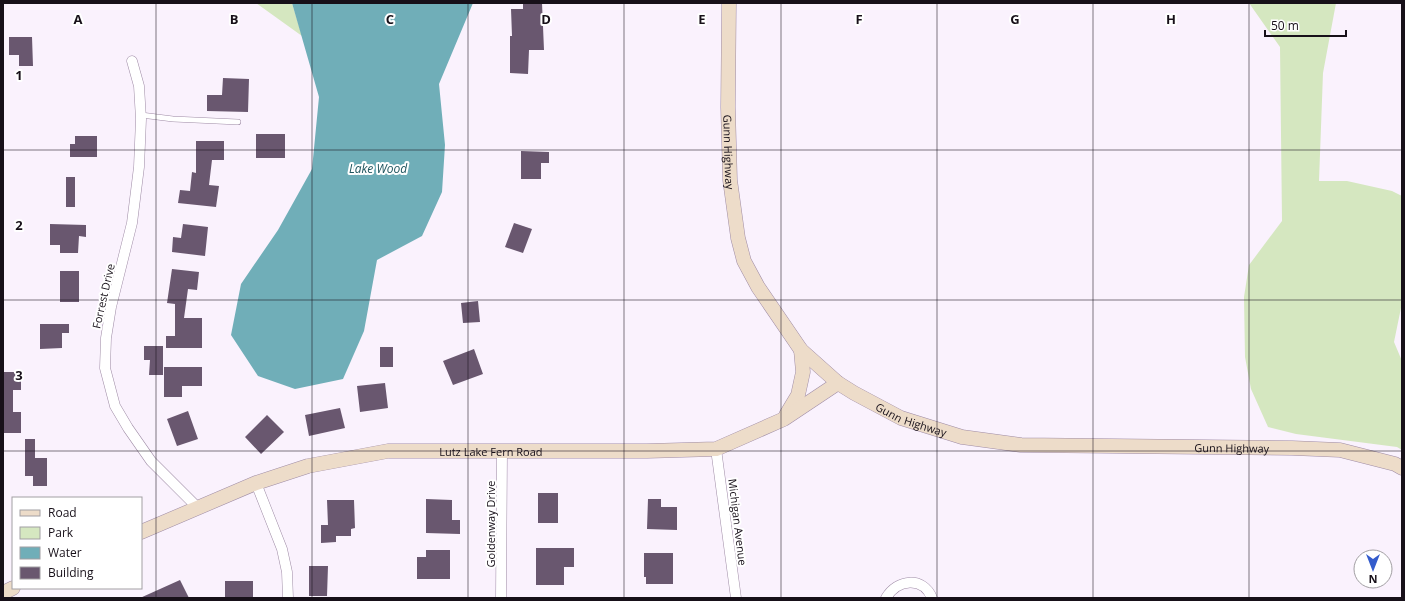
<svg xmlns="http://www.w3.org/2000/svg" width="1405" height="601" font-family="'Open Sans',sans-serif">
<rect width="100%" height="100%" fill="#faf2fd"/>
<path fill="#d5e7c0" d="M 256,3 L 292,3 L 302,36 Z
M 1249,3 L 1336,3 L 1323,73 L 1319,181 L 1347,181 L 1392,191 L 1402,196 L 1402,303 L 1394,342 L 1402,361 L 1402,450 L 1397,447 L 1296,434 L 1268,427 L 1251,389 L 1245,357 L 1244,297 L 1249,265 L 1282,221 L 1280,47 Z"/>
<path fill="#70aeb8" d="M 292,3 L 473,3 L 439,84 L 445,145 L 442,192 L 422,236 L 377,260 L 364,331 L 343,379 L 295,389 L 258,376 L 231,335 L 241,284 L 278,230 L 312,169 L 319,97 Z"/>
<path fill="#69576f" d="M 523,3 L 542,3 L 544,50 L 529,50 L 528,74 L 510,73 L 510,36 L 512,36 L 511,9 L 523,9 Z
M 9,37 L 32,37 L 33,66 L 19,66 L 19,55 L 9,55 Z
M 223,78 L 249,79 L 248,112 L 207,111 L 207,95 L 222,95 Z
M 256,134 L 285,134 L 285,158 L 256,158 Z
M 75,136 L 97,136 L 97,157 L 70,157 L 70,144 L 75,144 Z
M 196,141 L 224,141 L 224,160 L 212,160 L 209,185 L 219,186 L 216,207 L 178,203 L 180,190 L 190,191 L 192,172 L 196,173 Z
M 521,151 L 549,152 L 549,163 L 541,163 L 541,179 L 521,179 Z
M 66,177 L 75,177 L 75,207 L 66,207 Z
M 514,223 L 532,229 L 523,253 L 505,247 Z
M 50,224 L 86,225 L 86,237 L 79,236 L 78,253 L 60,253 L 60,245 L 50,245 Z
M 183,224 L 208,227 L 205,256 L 172,252 L 173,237 L 181,238 Z
M 172,269 L 199,272 L 197,290 L 188,289 L 184,318 L 202,318 L 202,348 L 166,348 L 166,336 L 175,336 L 175,304 L 167,303 Z
M 60,271 L 79,271 L 79,302 L 60,302 Z
M 478,301 L 480,322 L 463,323 L 461,303 Z
M 40,324 L 69,324 L 69,333 L 62,333 L 62,348 L 40,349 Z
M 144,346 L 163,346 L 163,375 L 149,375 L 150,360 L 144,360 Z
M 380,347 L 393,347 L 393,367 L 380,367 Z
M 474,349 L 483,374 L 453,385 L 443,361 Z
M 164,367 L 202,367 L 202,386 L 182,386 L 182,397 L 164,397 Z
M 3,372 L 21,372 L 21,390 L 13,390 L 13,412 L 21,412 L 21,433 L 3,433 Z
M 385,383 L 388,408 L 360,412 L 357,386 Z
M 340,408 L 345,428 L 309,436 L 305,415 Z
M 188,411 L 198,439 L 177,446 L 167,419 Z
M 267,415 L 284,432 L 261,454 L 245,437 Z
M 25,439 L 35,439 L 35,458 L 47,458 L 47,486 L 33,486 L 33,476 L 25,476 Z
M 538,493 L 558,493 L 558,523 L 538,523 Z
M 426,499 L 452,500 L 452,520 L 460,520 L 460,534 L 426,533 Z
M 648,499 L 661,499 L 661,507 L 677,507 L 677,530 L 647,529 Z
M 327,500 L 354,500 L 355,528 L 351,529 L 351,536 L 336,536 L 336,542 L 321,543 L 321,525 L 328,525 Z
M 536,548 L 574,548 L 574,567 L 564,567 L 564,585 L 536,585 Z
M 426,550 L 450,550 L 450,579 L 417,579 L 417,557 L 426,557 Z
M 644,553 L 673,553 L 673,584 L 646,584 L 646,577 L 644,577 Z
M 309,566 L 328,566 L 327,596 L 309,596 Z
M 180,580 L 189,598 L 140,598 Z
M 225,581 L 253,581 L 253,598 L 225,598 Z"/>
<g fill="none" stroke-linecap="round" stroke-linejoin="round">
<defs>
<path id="lane" d="M 141,115 L 173,119 L 238,122"/>
<path id="street" d="M 132,61 L 139,86 L 141,119 L 139,167 L 132,223 L 111,307 L 106,338 L 105,368 L 115,406 L 128,428 L 151,461 L 198,508
M 716,449 L 736,598
M 256,483 L 282,549 L 287,572 L 288,598
M 501,598 L 502,451
M 886,598 C 897,579 923,576 932,598"/>
<g id="secondary">
<path id="s1" d="M 729,3 L 728,107 L 730,180 L 738,238 L 744,261 L 758,287 L 801,350 L 838,383 L 854,393 L 901,418 L 962,437 L 1021,445 L 1292,448 L 1340,450 L 1395,464 L 1402,468"/>
<path d="M 786,415 L 798,395 L 803,372 L 801,350"/>
<path id="s2" d="M 141,532 L 256,483 L 308,466 L 388,451 L 647,451 L 716,449 L 784,419 L 838,383"/>
<path d="M 3,593 L 13,588"/>
</g>
</defs>
<use href="#lane" stroke="#9f8ca6" stroke-width="6"/>
<use href="#street" stroke="#9f8ca6" stroke-width="11"/>
<use href="#secondary" stroke="#9f8ca6" stroke-width="15"/>
<use href="#lane" stroke="#fff" stroke-width="5"/>
<use href="#street" stroke="#fff" stroke-width="10"/>
<use href="#secondary" stroke="#eddcc9" stroke-width="14"/>
</g>
<path fill="none" stroke="#171019" stroke-width="1" stroke-opacity="0.55" d="M 156,3 L 156,598M 312,3 L 312,598M 468,3 L 468,598M 624,3 L 624,598M 781,3 L 781,598M 937,3 L 937,598M 1093,3 L 1093,598M 1249,3 L 1249,598M 3,150 L 1402,150M 3,300 L 1402,300M 3,451 L 1402,451"/>
<g text-anchor="middle" dominant-baseline="central" stroke-width="4" stroke-linejoin="round" paint-order="stroke">
<g font-size="11" fill="#171019" stroke="#fff">
<text stroke="none"><textPath href="#s1" startOffset="149">Gunn Highway</textPath></text>
<text transform="translate(103 296) rotate(-77)">Forrest Drive</text>
<text stroke="none"><textPath href="#s1" startOffset="497">Gunn Highway</textPath></text>
<text stroke="none"><textPath href="#s1" startOffset="821">Gunn Highway</textPath></text>
<text stroke="none"><textPath href="#s2" startOffset="364">Lutz Lake Fern Road</textPath></text>
<text transform="translate(738 522) rotate(83)">Michigan Avenue</text>
<text transform="translate(490 524) rotate(-90)">Goldenway Drive</text>
</g>
<g font-size="12" font-style="italic" fill="#1e545d" stroke="#fff">
<text x="378" y="168">Lake Wood</text>
</g>
</g>
<g font-size="13" text-anchor="middle" font-weight="bold" fill="#171019" stroke="#fff" stroke-width="4" stroke-linejoin="round" paint-order="stroke">
<text x="78" y="24">A</text>
<text x="234" y="24">B</text>
<text x="390" y="24">C</text>
<text x="546" y="24">D</text>
<text x="702" y="24">E</text>
<text x="859" y="24">F</text>
<text x="1015" y="24">G</text>
<text x="1171" y="24">H</text>
<text x="19" y="80">1</text>
<text x="19" y="230">2</text>
<text x="19" y="380">3</text>
</g>
<rect width="1405" height="601" fill="none" stroke="#171019" stroke-width="8"/>
<rect x="12" y="497" width="130" height="92" fill="#ffffff" stroke="#a29fa3"/>
<rect x="20" y="510" width="20" height="6" fill="#eddcc9" stroke="#a29fa3"/>
<text x="48" y="517" font-size="12" fill="#171019">Road</text>
<rect x="20" y="527" width="20" height="12" fill="#d5e7c0" stroke="#a29fa3"/>
<text x="48" y="537" font-size="12" fill="#171019">Park</text>
<rect x="20" y="547" width="20" height="12" fill="#70aeb8" stroke="#a29fa3"/>
<text x="48" y="557" font-size="12" fill="#171019">Water</text>
<rect x="20" y="567" width="20" height="12" fill="#69576f" stroke="#a29fa3"/>
<text x="48" y="577" font-size="12" fill="#171019">Building</text>
<g transform="translate(1373 569) rotate(180)"><circle r="19" fill="#ffffff" stroke="#a29fa3"/>
<path d="M0-3L7 15L0 10L-7 15Z" fill="#345ccc"/>
<text y="-6" font-size="11" font-weight="bold" text-anchor="middle" fill="#171019">N</text>
</g>
<path d="M1265 30v6h81v-6" fill="none" stroke="#171019" stroke-width="2"/>
<text x="1271" y="30" font-size="12" fill="#171019" stroke="#ffffff" stroke-width="3" paint-order="stroke">50 m</text>
</svg>
